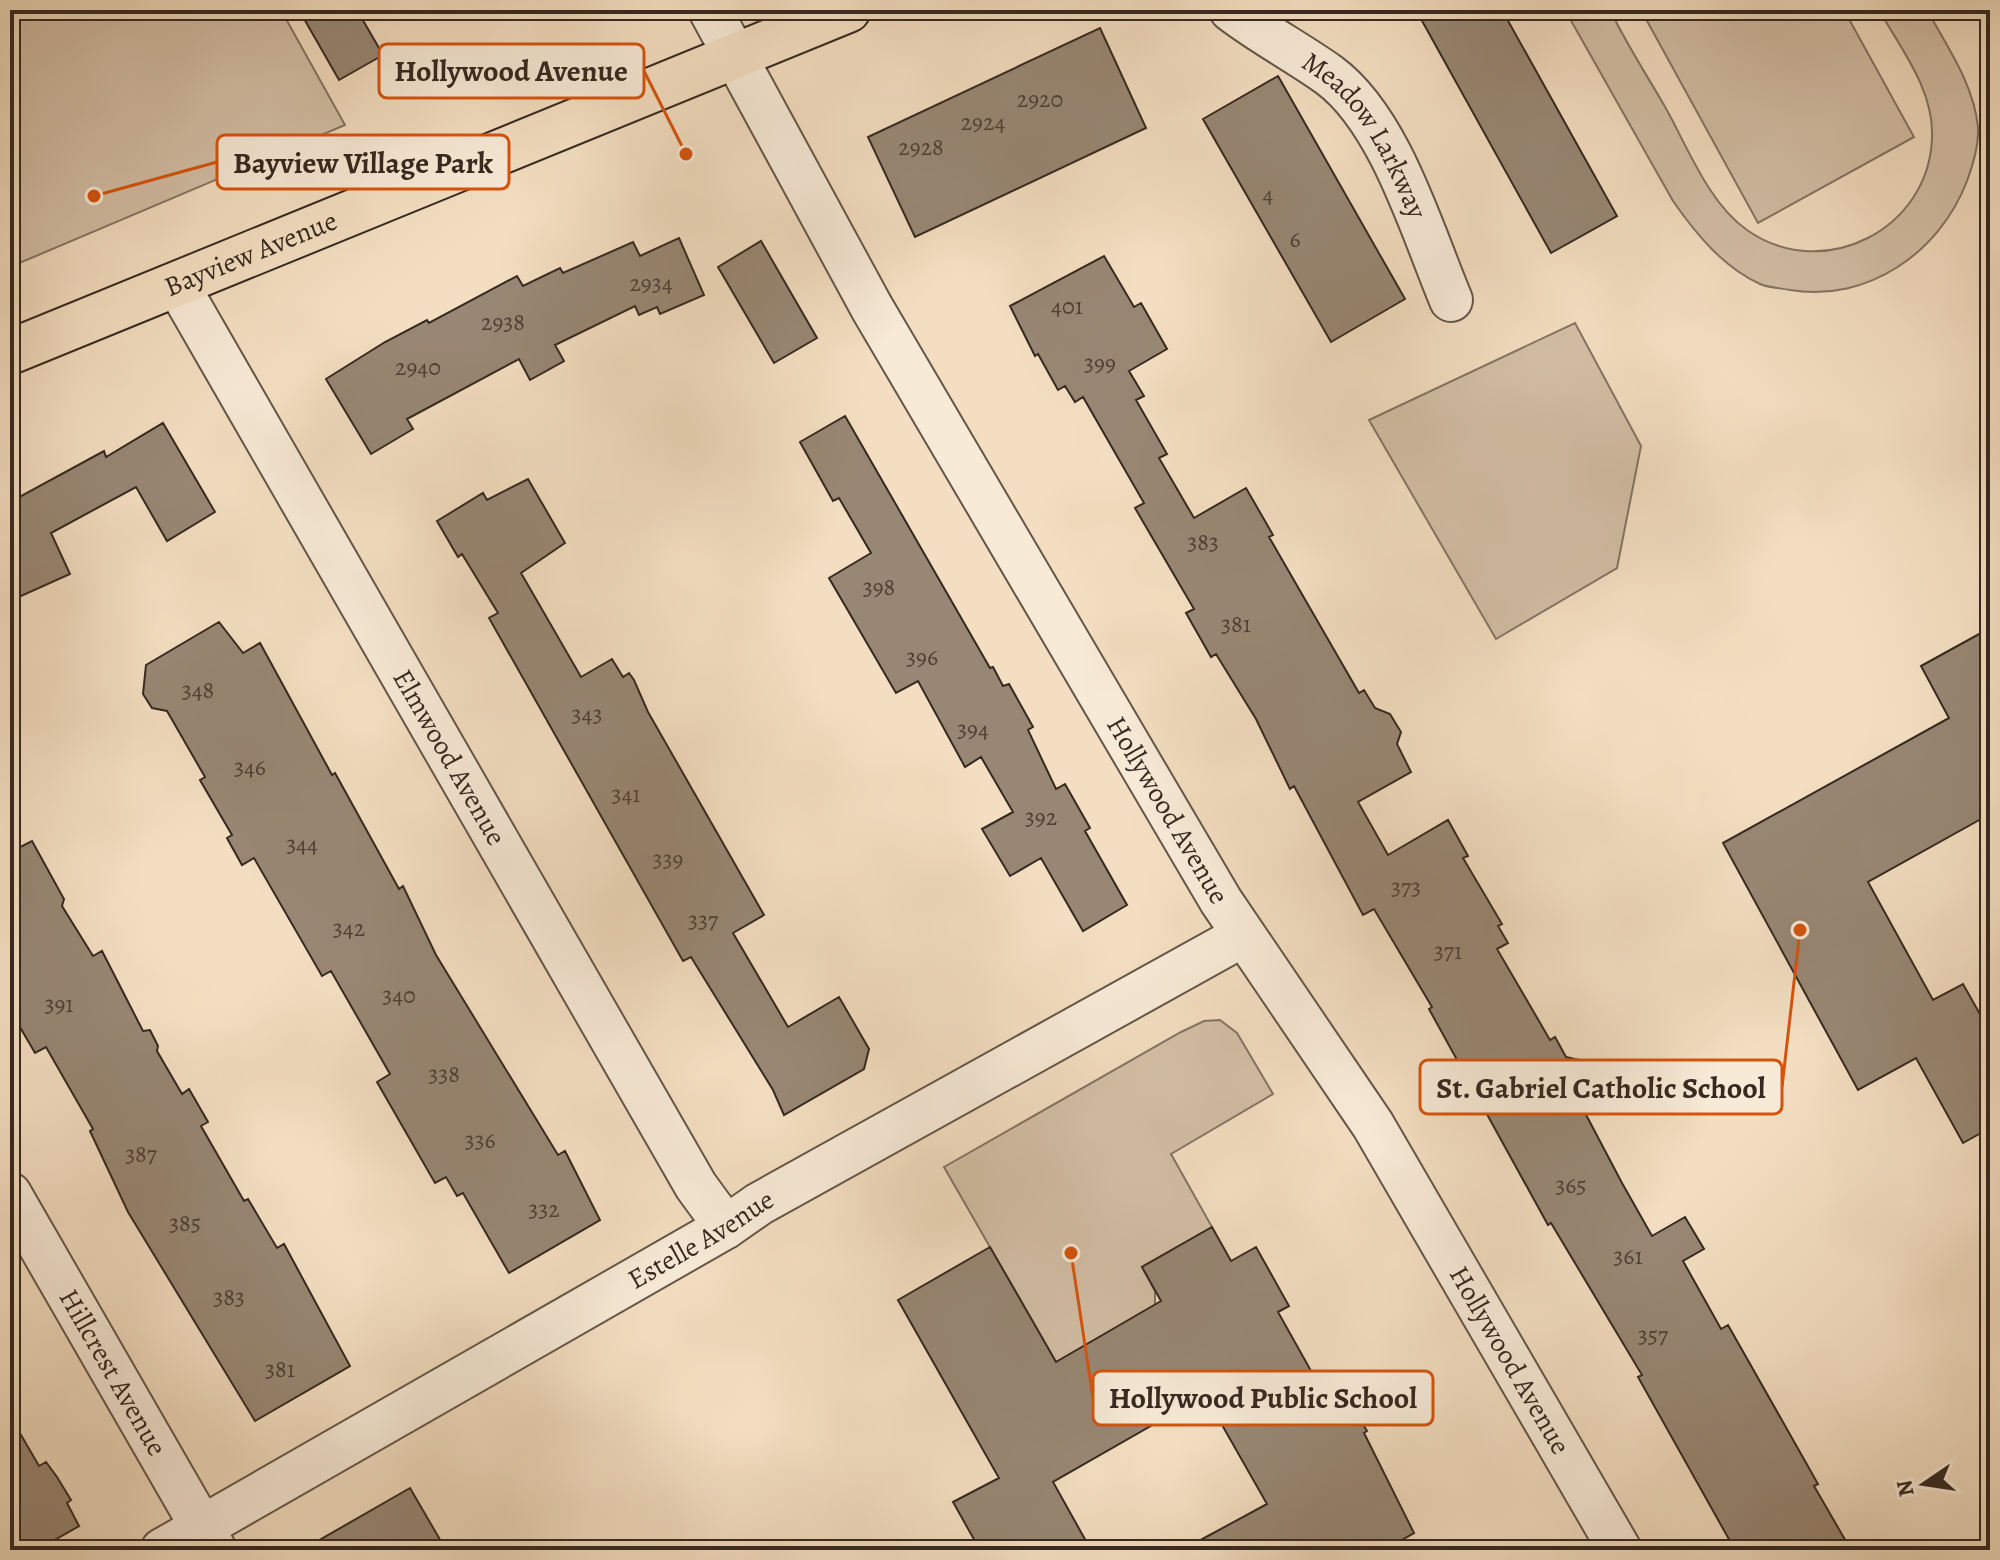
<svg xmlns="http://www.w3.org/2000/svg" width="2000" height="1560" font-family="Alegreya,serif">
<rect width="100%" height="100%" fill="#f3dec1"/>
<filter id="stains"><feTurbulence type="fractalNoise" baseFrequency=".0025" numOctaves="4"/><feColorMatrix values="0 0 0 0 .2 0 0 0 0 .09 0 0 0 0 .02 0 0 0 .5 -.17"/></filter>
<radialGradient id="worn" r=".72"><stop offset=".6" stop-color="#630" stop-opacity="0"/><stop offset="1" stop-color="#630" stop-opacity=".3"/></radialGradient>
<path fill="#d3bfa6" stroke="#847463" stroke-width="2" d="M 10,10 L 281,10 L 345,125 L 10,267 Z
M 1565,10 L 1610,10 C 1626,43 1646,74 1664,105 C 1687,145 1708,203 1747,230 C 1823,284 1930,229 1932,137 C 1934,90 1901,49 1879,10 L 1927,10 C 1947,46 1974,85 1978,127 C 1979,144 1973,165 1967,181 C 1940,252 1868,303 1790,290 C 1781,288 1769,288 1760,284 C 1723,267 1696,234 1673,201 Z
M 1641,10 L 1844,10 L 1914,137 L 1758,223 Z
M 1575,323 L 1641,446 L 1617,568 L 1496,639 L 1369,420 Z
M 1220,1020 L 1237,1033 L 1273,1094 L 1171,1154 L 1212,1227 L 1142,1267 L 1155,1291 L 1155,1305 L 1056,1362 L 944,1167 L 1181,1032 L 1204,1021 Z"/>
<path fill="#988774" stroke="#362920" stroke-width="2" d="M 299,10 L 357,10 L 383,55 L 339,80 Z
M 1416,10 L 1502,10 L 1617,216 L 1551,253 Z
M 1100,28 L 1146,128 L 915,237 L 868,137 Z
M 1278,76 L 1405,299 L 1331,342 L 1203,119 Z
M 679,238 L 704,295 L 660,314 L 657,307 L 639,315 L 635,306 L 555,345 L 564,361 L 530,380 L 519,359 L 407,419 L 413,429 L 371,454 L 326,379 L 385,342 L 427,320 L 429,323 L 517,276 L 523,286 L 560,268 L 563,273 L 633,242 L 640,256 Z
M 761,241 L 817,338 L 774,363 L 718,267 Z
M 1104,256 L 1134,307 L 1141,303 L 1167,349 L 1129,371 L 1144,396 L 1136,400 L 1167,454 L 1159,458 L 1194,518 L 1246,488 L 1273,535 L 1269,537 L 1359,693 L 1364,690 L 1375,708 L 1390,714 L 1401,732 L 1397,744 L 1411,772 L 1358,802 L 1388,855 L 1448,820 L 1468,856 L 1463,858 L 1502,924 L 1498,926 L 1508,943 L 1497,949 L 1550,1040 L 1555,1037 L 1566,1057 L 1588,1062 L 1582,1084 L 1593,1103 L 1583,1109 L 1622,1183 L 1652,1236 L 1685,1217 L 1704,1249 L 1683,1261 L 1721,1329 L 1728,1325 L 1818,1484 L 1814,1486 L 1851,1550 L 1735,1550 L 1638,1377 L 1642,1375 L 1551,1223 L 1548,1225 L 1429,1009 L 1432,1007 L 1374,909 L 1363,915 L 1294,786 L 1290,789 L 1256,719 L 1216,654 L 1211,657 L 1186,613 L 1194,609 L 1135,508 L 1144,503 L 1083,397 L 1075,402 L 1065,386 L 1058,390 L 1038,354 L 1035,356 L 1010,306 Z
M 845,416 L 990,668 L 993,667 L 1003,686 L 1009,684 L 1033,727 L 1028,730 L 1056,789 L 1065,784 L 1090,828 L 1085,831 L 1127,905 L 1083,931 L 1041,858 L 1010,876 L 982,829 L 1013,812 L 981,757 L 965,767 L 918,681 L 896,693 L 829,578 L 871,553 L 839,498 L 833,501 L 800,442 Z
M 163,423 L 215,512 L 167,541 L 136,487 L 51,533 L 70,574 L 10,601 L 10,502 L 104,451 L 106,457 Z
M 528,479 L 565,543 L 521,573 L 581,677 L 612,659 L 623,677 L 629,673 L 634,680 L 648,712 L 764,915 L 733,933 L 788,1027 L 839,997 L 869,1049 L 864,1069 L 784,1115 L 773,1090 L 691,957 L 683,961 L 489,618 L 498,613 L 462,554 L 458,557 L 437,521 L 483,493 L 487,500 Z
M 219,622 L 243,653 L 260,643 L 332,775 L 335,773 L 399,889 L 403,886 L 436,955 L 558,1155 L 565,1151 L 600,1220 L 509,1273 L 463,1193 L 457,1196 L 446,1177 L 435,1183 L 377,1082 L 390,1074 L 331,971 L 322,976 L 254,858 L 242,865 L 227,838 L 232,835 L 200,780 L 205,777 L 167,711 L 152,708 L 143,694 L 146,665 Z
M 1990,628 L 1990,814 L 1868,882 L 1933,1000 L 1963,984 L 1990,1032 L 1990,1128 L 1963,1143 L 1916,1058 L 1858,1090 L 1723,843 L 1949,718 L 1921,666 Z
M 32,841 L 64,899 L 62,906 L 93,956 L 102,951 L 143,1031 L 150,1030 L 158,1046 L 157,1051 L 182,1094 L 189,1089 L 208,1122 L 201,1126 L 244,1201 L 248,1199 L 277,1248 L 284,1244 L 350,1366 L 255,1421 L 128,1212 L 90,1131 L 93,1129 L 46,1047 L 35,1053 L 10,1010 L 10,852 Z
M 1212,1227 L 1231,1261 L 1256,1247 L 1289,1306 L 1278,1312 L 1320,1387 L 1336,1378 L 1367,1431 L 1364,1433 L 1414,1533 L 1384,1550 L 1182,1550 L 1267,1504 L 1205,1395 L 1053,1482 L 1091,1550 L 980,1550 L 953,1502 L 999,1478 L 898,1300 L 990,1247 L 1056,1362 L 1161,1301 L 1142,1267 Z
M 10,1416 L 39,1466 L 46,1462 L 57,1477 L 71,1500 L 67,1503 L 79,1526 L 37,1550 L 10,1550 Z
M 410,1488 L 446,1550 L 302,1550 Z"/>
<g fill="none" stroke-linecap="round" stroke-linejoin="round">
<defs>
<g id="minor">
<path id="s1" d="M 710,10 L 872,308 L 1221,901 L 1373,1125 L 1620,1550"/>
<path id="s2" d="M 1231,10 C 1262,34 1297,52 1329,75 C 1390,120 1422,231 1451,300"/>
<path id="s3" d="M 177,284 L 696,1186 L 726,1227"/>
<path id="s4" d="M 10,1194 L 215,1550"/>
<path id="s5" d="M 162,1550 L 726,1227 L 759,1204 L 1242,936"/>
</g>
<g id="major">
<path id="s6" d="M 10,352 L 848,10"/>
</g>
</defs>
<use href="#minor" stroke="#655648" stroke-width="46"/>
<use href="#major" stroke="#362920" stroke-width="48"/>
<use href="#minor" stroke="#f7ead7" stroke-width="42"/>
<use href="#major" stroke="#f3dec1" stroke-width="44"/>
</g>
<g text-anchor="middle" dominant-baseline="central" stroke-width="6" stroke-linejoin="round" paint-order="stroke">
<g font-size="24" fill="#4e4035">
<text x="1040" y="99">2920</text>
<text x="983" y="122">2924</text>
<text x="921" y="147">2928</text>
<text x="1268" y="194">4</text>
<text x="1295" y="239">6</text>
<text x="651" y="283">2934</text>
<text x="1067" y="306">401</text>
<text x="503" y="322">2938</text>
<text x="1100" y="363">399</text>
<text x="418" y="367">2940</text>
<text x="1203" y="542">383</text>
<text x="879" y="587">398</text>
<text x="1236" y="624">381</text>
<text x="922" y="657">396</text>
<text x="198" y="690">348</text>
<text x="587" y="714">343</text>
<text x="973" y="729">394</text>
<text x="250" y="767">346</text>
<text x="626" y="794">341</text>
<text x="1041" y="817">392</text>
<text x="302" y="844">344</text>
<text x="668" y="859">339</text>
<text x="1406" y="887">373</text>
<text x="703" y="920">337</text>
<text x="349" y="928">342</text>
<text x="1448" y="951">371</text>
<text x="399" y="995">340</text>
<text x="59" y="1004">391</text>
<text x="444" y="1074">338</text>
<text x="480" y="1140">336</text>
<text x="141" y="1154">387</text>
<text x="1571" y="1185">365</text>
<text x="544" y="1209">332</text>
<text x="185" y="1223">385</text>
<text x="1628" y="1256">361</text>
<text x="229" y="1297">383</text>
<text x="1653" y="1335">357</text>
<text x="280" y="1369">381</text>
</g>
<g font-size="28" fill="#362920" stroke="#f7ead7">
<text stroke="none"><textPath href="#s2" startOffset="188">Meadow Larkway</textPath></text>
<text stroke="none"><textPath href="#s6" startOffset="260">Bayview Avenue</textPath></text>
<text stroke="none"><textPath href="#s3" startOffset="546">Elmwood Avenue</textPath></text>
<text stroke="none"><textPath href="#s1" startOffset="922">Hollywood Avenue</textPath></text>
<text stroke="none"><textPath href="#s5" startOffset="622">Estelle Avenue</textPath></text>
<text stroke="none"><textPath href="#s1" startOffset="1570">Hollywood Avenue</textPath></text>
<text stroke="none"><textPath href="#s4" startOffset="206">Hillcrest Avenue</textPath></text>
</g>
</g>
<path fill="none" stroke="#d6540e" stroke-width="3" d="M686 154L644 71M94 196L217 162M1800 930L1782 1087M1071 1253L1093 1398"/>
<g fill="#d6540e" stroke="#f7ead7" stroke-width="3">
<circle cx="686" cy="154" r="8"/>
<circle cx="94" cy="196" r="8"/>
<circle cx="1800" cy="930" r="8"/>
<circle cx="1071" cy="1253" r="8"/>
</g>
<g fill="#f7ead7" stroke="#d6540e" stroke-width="3">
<rect x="379" y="44" width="265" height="54" rx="8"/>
<rect x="217" y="135" width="292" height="54" rx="8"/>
<rect x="1420" y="1060" width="362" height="54" rx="8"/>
<rect x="1093" y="1371" width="340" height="54" rx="8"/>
</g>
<g font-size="30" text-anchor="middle" font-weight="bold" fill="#362920">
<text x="511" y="81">Hollywood Avenue</text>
<text x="363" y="173">Bayview Village Park</text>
<text x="1601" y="1098">St. Gabriel Catholic School</text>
<text x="1263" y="1408">Hollywood Public School</text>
</g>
<rect width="2000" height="1560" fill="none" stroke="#f3dec1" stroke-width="40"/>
<rect x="12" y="12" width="1976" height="1536" fill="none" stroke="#362920" stroke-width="4"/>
<rect x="20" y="20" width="1960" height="1520" fill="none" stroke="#362920" stroke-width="2"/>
<g transform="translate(1924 1484) rotate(257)" stroke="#f7ead7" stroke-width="6" paint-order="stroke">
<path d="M0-6L14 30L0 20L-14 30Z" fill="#362920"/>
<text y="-12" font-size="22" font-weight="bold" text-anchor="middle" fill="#362920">N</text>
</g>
<rect width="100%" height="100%" filter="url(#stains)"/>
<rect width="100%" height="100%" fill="url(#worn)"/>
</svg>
